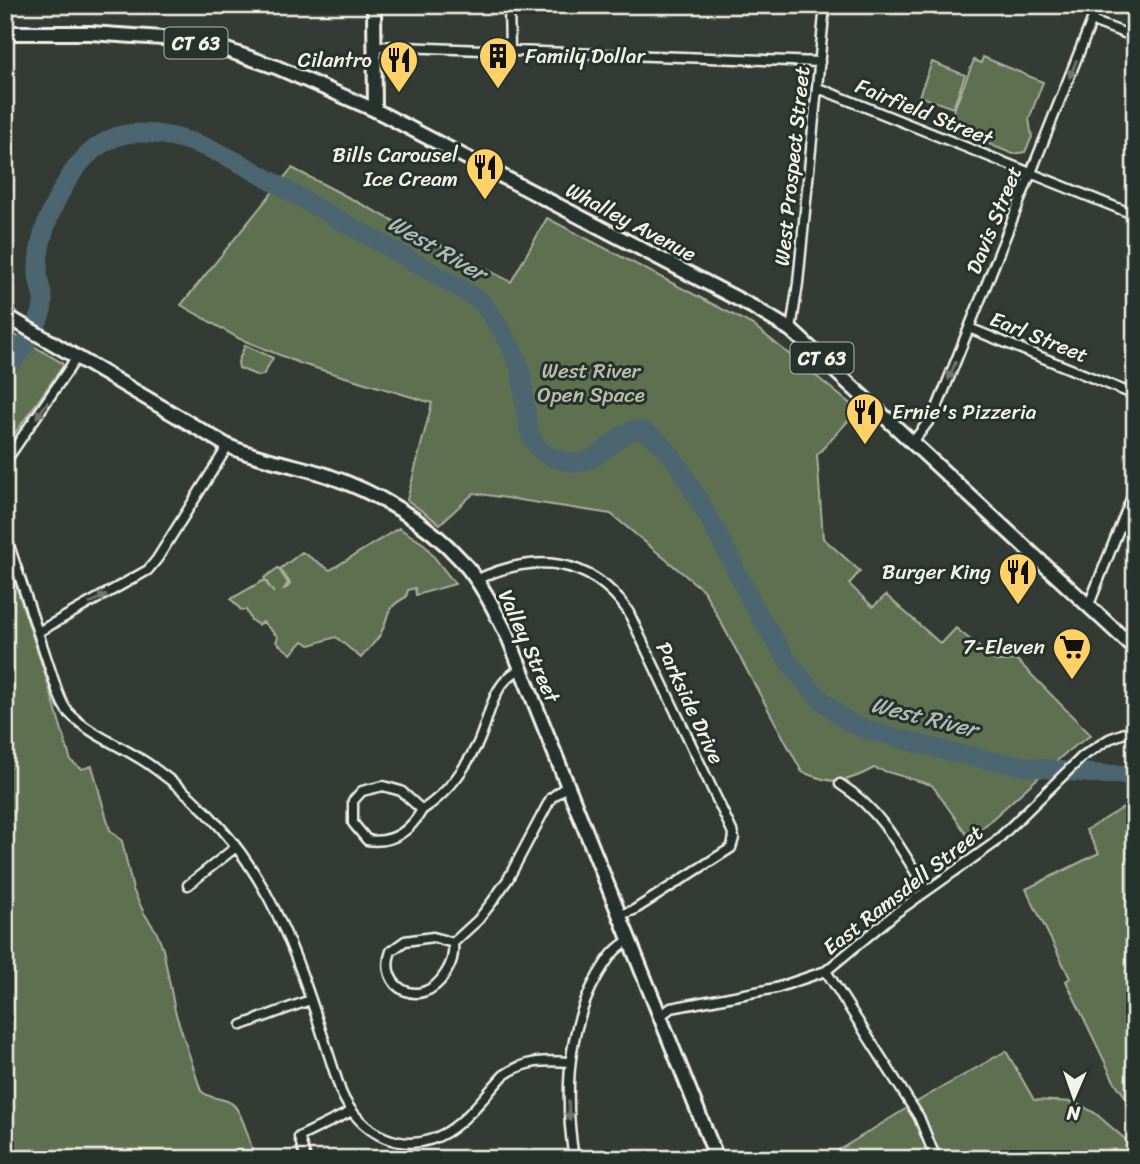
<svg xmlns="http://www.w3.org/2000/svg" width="1140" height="1164" font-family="Sriracha,sans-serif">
<rect width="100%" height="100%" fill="#333b34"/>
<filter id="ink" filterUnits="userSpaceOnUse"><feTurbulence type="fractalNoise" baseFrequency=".0143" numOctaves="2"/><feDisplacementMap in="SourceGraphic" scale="14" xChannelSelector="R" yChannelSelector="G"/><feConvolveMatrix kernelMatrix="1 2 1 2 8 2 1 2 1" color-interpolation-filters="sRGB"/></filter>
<g filter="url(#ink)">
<path fill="#5f6f51" stroke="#aab09c" stroke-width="2" d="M 983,57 L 1043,82 L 1029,119 L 1032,137 L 1025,152 L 1013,154 L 947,127 L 974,60 L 981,63 Z
M 932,62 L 965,75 L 953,108 L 919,96 Z
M 292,168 L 511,282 L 547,218 L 753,325 L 858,410 L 817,455 L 823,538 L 860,571 L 849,584 L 873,607 L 886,595 L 941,644 L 956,628 L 996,661 L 1017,660 L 1091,735 L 1069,750 L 970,839 L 932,785 L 874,768 C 844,784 834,785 802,772 L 704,591 L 611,514 L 474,493 L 440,524 L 407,500 L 432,403 L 302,364 L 240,339 L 181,305 Z
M 5,329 L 62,363 L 63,366 L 5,447 Z
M 245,345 L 273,358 L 263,375 L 258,376 L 239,368 L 238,362 Z
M 399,528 L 424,544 L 455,584 L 416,595 L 415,588 L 408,590 L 406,597 C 382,610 391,616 380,635 C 375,643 367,650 361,658 L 336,637 L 310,645 L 303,641 L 291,654 L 276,642 L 278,637 L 263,622 L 258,625 L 251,620 L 246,610 L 241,610 L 231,599 L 264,580 L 274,593 L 264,578 L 278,568 L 288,583 L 284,589 L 288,587 L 290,583 L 280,569 L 302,552 L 330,570 Z
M 5,552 L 49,687 L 71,761 L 82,769 L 92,766 L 110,830 L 122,841 L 133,890 L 144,913 L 156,931 L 163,949 L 175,1011 L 201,1091 C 211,1100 221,1097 231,1103 C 242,1109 251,1146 255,1159 L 5,1159 Z
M 1135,801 L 1135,1125 L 1124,1095 L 1114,1081 L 1066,981 L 1070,978 L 1026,889 L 1099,853 L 1086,830 Z
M 1006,1051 L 1034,1100 L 1075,1102 L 1095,1113 L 1132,1145 L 1135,1159 L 832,1159 L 831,1155 L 920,1100 Z"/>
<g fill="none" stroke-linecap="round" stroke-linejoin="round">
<path stroke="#4c6671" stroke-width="19" d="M 5,372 C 18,355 34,334 41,314 C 47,296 38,288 38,273 C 37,242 50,209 66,183 C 81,157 105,134 136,133 C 201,132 257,174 311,204 C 368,236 425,267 481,301 C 495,320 508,338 517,360 C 528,385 520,432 540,450 C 547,456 556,460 564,461 C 571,462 578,464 585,461 C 618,451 627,406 665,448 C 677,461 685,477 694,492 C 717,530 735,570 756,609 C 781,653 806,693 849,722 C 861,730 881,733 895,737 C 960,757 1029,769 1098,774 C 1110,775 1122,774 1135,775"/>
<defs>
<path id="street" d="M 509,5 L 510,50
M 1092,21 L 1135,37
M 374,46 L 820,62
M 818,88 L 1135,215
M 969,328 L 1135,395
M 791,330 L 798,283 L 825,5
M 912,443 L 935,413 L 1098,5
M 5,462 L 77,357
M 5,533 L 57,690 C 60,698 63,707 69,713 C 92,737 128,748 154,768 C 178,785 201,805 221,828 C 287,903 310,1000 341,1092 C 359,1134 404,1158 447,1132 C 469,1118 487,1093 504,1075 C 526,1060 545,1060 570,1062
M 476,580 C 533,553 590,556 628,611 L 732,831 L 734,838 L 731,848 L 634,910 L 620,915
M 1088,607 L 1135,489
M 38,632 L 148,570 L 157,559 L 228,446
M 840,784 C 881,810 902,850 926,890
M 383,786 L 401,791 L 422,810 C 410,831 392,844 367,840 L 353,823 L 353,801 L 362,791 Z
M 422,810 C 448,793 464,770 478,743 C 491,715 491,683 521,669
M 188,885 L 236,847
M 433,937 L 453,943 C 454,955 452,963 445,974 C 421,1012 377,987 391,951 L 405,941 Z
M 453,943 L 478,920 L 492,902 L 508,879 L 551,798 L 567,786
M 826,971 L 919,1117 L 936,1159
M 660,1016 L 671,1008 L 776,988 L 826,971 L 897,912 L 993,844 L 1083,756 L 1109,739 L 1135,729
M 242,1025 L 310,1000
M 306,1159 L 299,1137 L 350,1112
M 574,1159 C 564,1096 566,1031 598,975 C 607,960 614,948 630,940"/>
<path id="secondary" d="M 374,5 L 375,110
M 5,315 L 228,446 C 260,460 294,464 326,475 C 376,492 426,521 461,560 C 482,583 495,611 509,639 L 717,1159"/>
<path id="primary" d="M 5,33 L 90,33 L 177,39 L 218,47 L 276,67 L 375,110 L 753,307 L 791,330 L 1135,649"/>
</defs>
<use href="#street" stroke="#f4f1e8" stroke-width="13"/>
<use href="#secondary" stroke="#f4f1e8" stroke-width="18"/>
<use href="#primary" stroke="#f4f1e8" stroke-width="18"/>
<use href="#street" stroke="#26332d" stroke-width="8"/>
<use href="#secondary" stroke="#26332d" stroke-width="12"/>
<use href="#primary" stroke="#26332d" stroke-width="12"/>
</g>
<defs><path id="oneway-solid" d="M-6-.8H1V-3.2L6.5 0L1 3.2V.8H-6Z" transform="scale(1.75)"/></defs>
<g fill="#6e766e">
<use href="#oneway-solid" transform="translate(1073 69) rotate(112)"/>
<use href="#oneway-solid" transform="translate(952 371) rotate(112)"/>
<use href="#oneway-solid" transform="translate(42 410) rotate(125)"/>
<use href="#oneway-solid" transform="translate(98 599) rotate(-29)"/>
<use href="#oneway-solid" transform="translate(569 1111) rotate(87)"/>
</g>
</g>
<defs>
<symbol id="building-pin" viewBox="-11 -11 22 30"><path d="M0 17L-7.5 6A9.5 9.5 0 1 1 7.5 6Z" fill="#ffd166" stroke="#26332d"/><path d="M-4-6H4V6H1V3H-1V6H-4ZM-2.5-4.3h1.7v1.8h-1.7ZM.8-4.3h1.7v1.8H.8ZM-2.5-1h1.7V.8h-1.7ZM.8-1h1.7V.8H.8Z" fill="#111"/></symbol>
<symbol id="restaurant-pin" viewBox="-11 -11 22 30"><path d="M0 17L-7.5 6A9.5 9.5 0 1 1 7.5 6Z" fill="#ffd166" stroke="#26332d"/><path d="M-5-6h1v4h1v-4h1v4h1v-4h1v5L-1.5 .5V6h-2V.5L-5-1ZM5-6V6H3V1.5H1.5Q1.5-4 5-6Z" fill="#111"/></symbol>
<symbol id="supermarket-pin" viewBox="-11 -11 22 30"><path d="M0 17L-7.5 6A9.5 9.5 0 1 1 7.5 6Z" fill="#ffd166" stroke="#26332d"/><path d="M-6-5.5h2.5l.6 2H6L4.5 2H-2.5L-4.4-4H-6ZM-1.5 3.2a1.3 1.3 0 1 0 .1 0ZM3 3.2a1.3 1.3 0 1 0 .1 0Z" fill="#111"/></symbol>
</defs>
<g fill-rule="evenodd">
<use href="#building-pin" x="476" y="34" width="44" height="60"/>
<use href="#restaurant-pin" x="377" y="38" width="44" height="60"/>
<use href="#restaurant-pin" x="463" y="145" width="44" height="60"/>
<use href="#restaurant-pin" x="843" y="390" width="44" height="60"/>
<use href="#restaurant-pin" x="996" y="550" width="44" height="60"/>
<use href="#supermarket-pin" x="1050" y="625" width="44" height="60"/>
</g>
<g text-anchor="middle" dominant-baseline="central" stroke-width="6" stroke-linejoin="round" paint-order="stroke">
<g fill="#26332d" stroke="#b6b8b0" stroke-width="2">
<rect x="164.5" y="27.5" width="63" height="31" rx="5"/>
<rect x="790.5" y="342.5" width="63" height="31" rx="5"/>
</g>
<g font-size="19" font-weight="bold" fill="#f4f1e8">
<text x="196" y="43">CT 63</text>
<text x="822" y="358">CT 63</text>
</g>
<g font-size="21" fill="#f4f1e8" stroke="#26332d" text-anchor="end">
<text x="525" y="56" text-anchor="start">Family Dollar</text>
<text x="372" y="60">Cilantro</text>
<text x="458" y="155">Bills Carousel<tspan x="458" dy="24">Ice Cream</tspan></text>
<text x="892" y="412" text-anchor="start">Ernie's Pizzeria</text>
<text x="991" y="572">Burger King</text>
<text x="1045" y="647">7-Eleven</text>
</g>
<g font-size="21" fill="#f4f1e8" stroke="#26332d">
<text transform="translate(924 112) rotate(22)">Fairfield Street</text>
<text transform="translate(792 166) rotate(-84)">West Prospect Street</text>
<text transform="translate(994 220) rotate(-68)">Davis Street</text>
<text transform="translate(631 222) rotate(28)">Whalley Avenue</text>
<text transform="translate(1039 337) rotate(22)">Earl Street</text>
<text transform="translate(529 646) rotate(66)">Valley Street</text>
<text transform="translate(690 703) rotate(65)">Parkside Drive</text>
<text transform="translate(903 890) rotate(-38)">East Ramsdell Street</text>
</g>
<g font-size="21" fill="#b8bdac" stroke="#26332d">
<text x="591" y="371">West River<tspan x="591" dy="24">Open Space</tspan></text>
</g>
<g font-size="23" font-style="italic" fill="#b1b9b8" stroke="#26332d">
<text transform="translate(437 248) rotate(30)">West River</text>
<text transform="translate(924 717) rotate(14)">West River</text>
</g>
</g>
<rect width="1140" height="1164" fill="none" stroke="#26332d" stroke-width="28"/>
<rect x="14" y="14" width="1112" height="1136" fill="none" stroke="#f4f1e8" stroke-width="2.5" filter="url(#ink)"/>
<g transform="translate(1074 1097) rotate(182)" stroke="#26332d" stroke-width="5" paint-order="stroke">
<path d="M0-5L12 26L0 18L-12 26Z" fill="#f4f1e8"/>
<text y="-10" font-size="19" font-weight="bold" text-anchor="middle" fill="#f4f1e8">N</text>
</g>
</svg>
